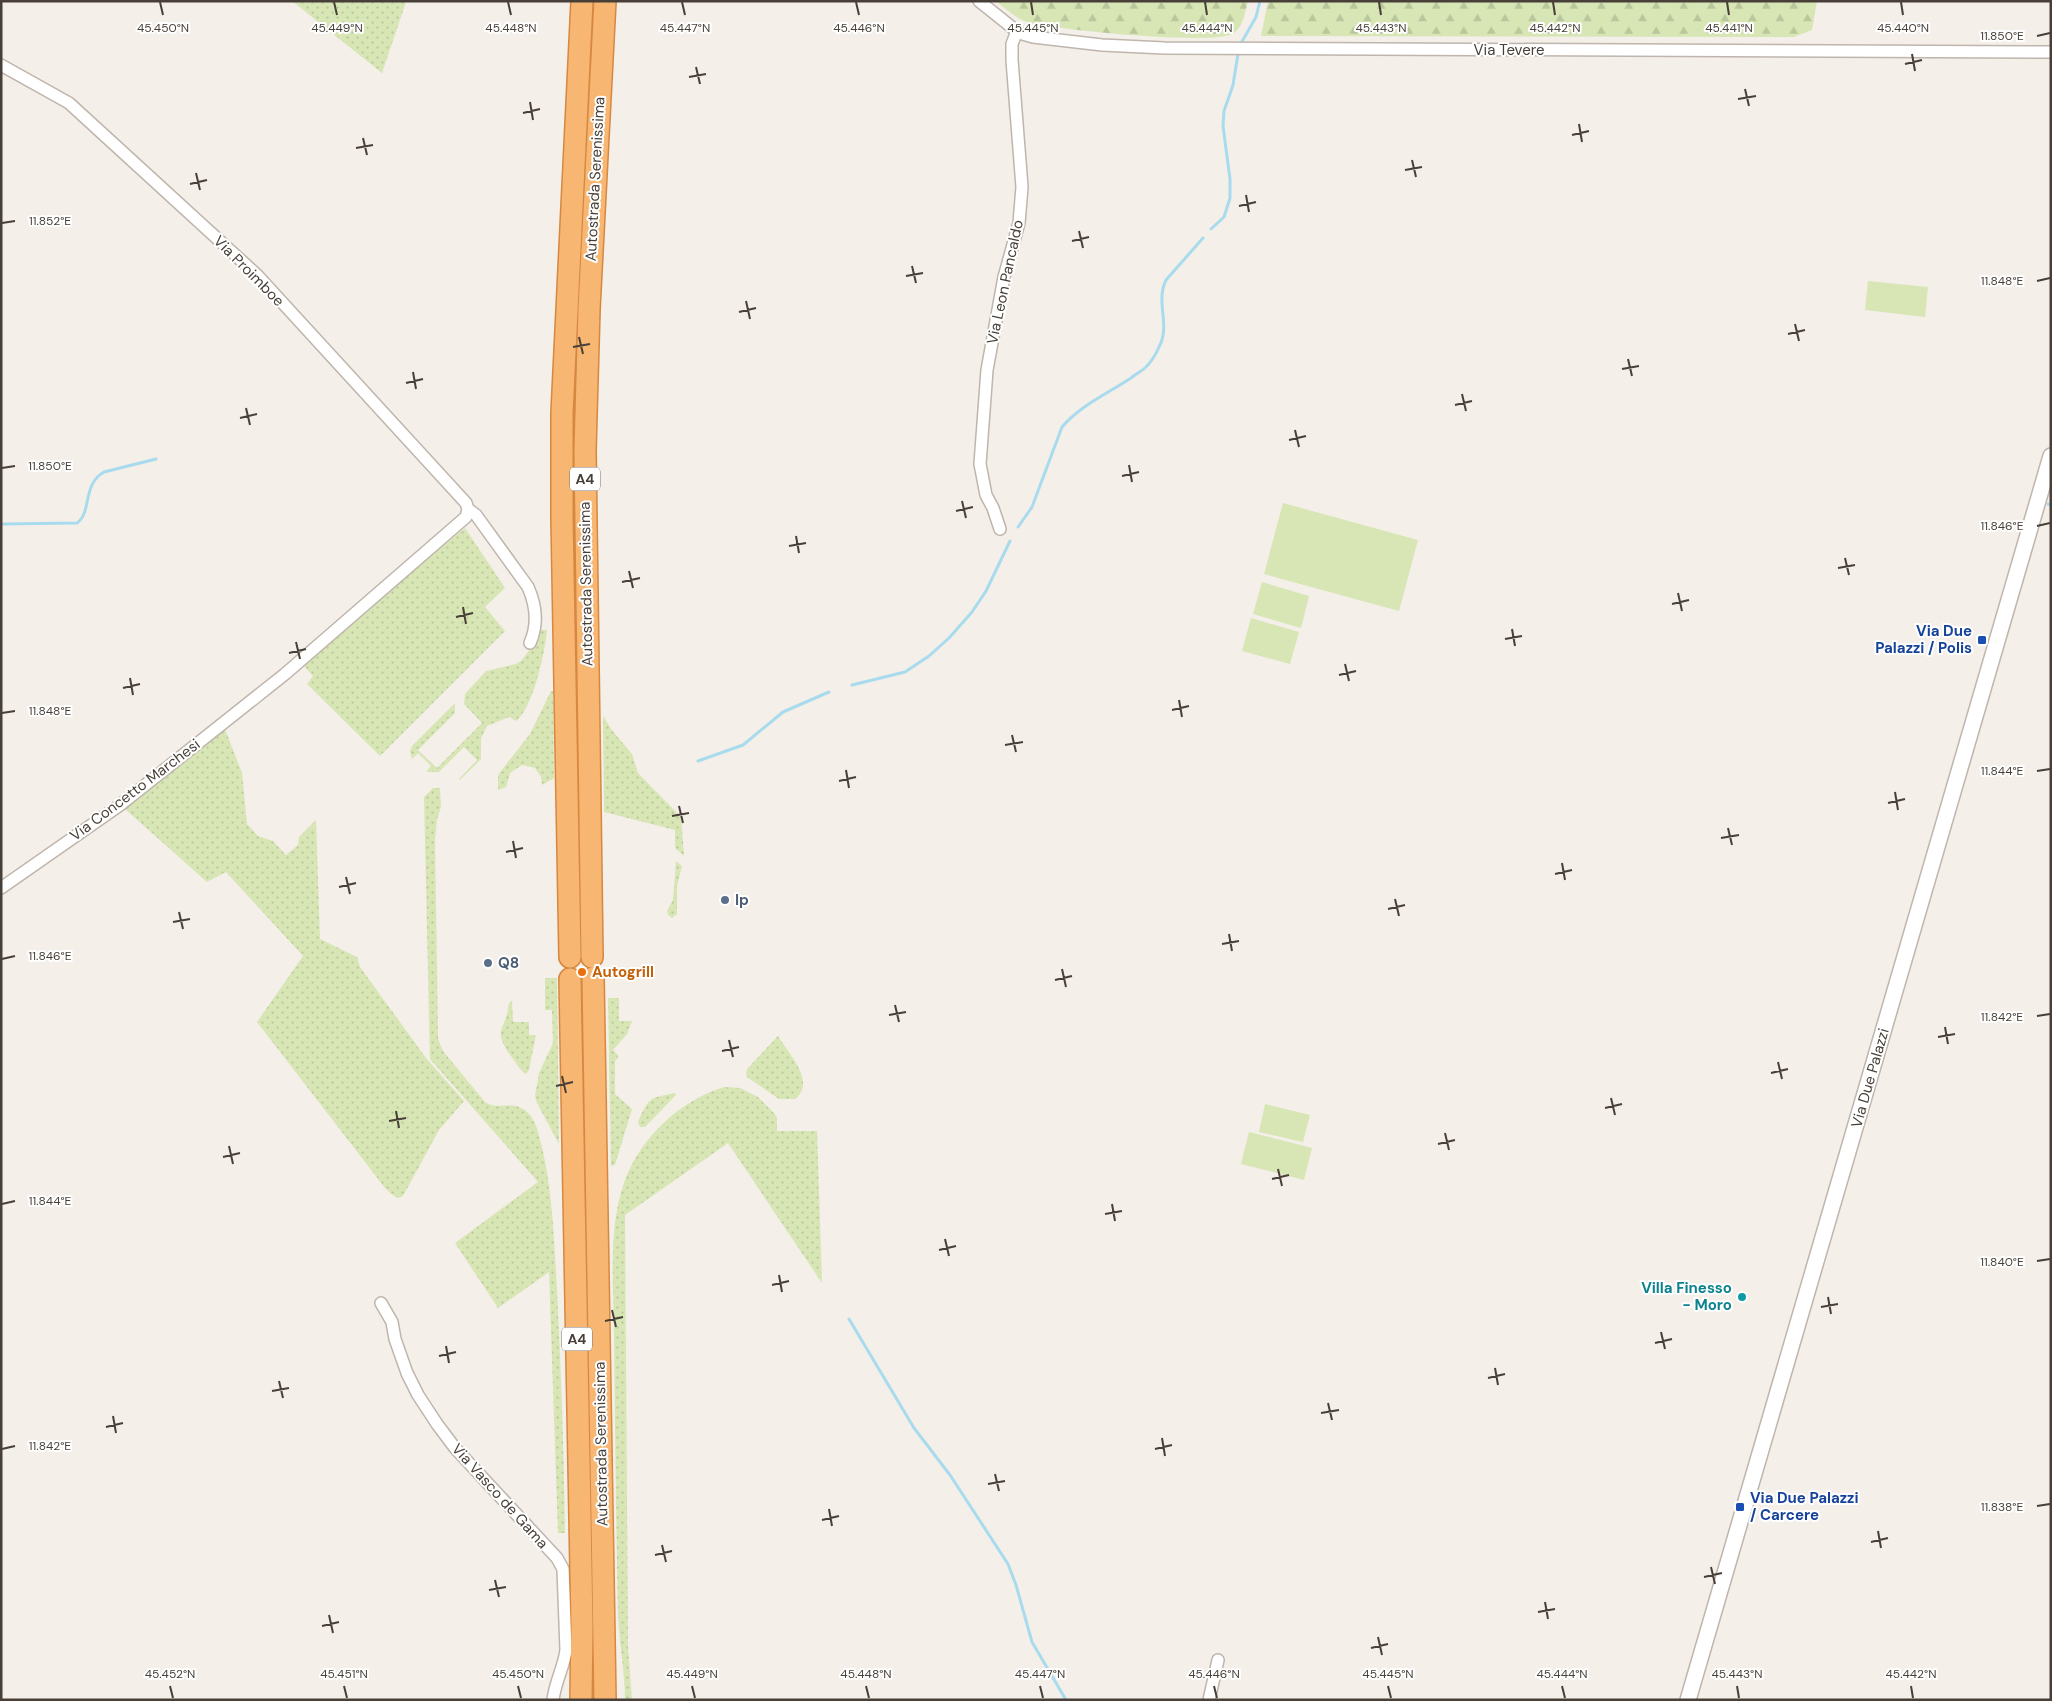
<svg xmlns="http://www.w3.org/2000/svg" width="2052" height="1701" font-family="'DM Sans',sans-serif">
<defs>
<pattern id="grass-dots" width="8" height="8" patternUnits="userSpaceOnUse" patternTransform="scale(1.25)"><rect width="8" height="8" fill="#d7e6b4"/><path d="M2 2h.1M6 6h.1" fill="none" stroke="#bac69c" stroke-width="1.8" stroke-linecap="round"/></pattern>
<pattern id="forest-firs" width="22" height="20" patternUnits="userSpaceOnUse" patternTransform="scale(1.25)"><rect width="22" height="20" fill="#d7e6b4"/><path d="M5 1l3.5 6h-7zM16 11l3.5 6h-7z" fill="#bac69c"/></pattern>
</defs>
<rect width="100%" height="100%" fill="#f4efe9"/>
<path fill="url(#grass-dots)" d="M 292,1 L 406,2 L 382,73 Z
M 465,528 L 505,588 L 485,607 L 505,631 L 380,756 L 307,684 L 313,676 L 304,666 L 349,623 Z
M 541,630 L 547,630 C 545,652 533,708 516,721 L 509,717 L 487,726 L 481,738 L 481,759 L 460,780 L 459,779 L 477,760 L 464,747 L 439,772 L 426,772 L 431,766 L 418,753 L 412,759 L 410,751 L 412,746 L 455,703 L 455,713 L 418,750 L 437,768 L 482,723 L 464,704 L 465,694 L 486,671 L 516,664 L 521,661 L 538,639 Z
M 551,691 L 553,691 L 554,778 L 542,785 L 541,777 L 535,768 L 522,765 L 510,773 L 506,787 L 498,790 L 498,776 L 501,771 L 530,734 Z
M 604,717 L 611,729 L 632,754 L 638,773 L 681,817 L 684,856 L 675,848 L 675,830 L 604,812 L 603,718 Z
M 225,729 L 242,773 L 247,824 L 258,836 L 273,841 L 286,855 L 298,845 L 299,837 L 316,820 L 320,939 L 357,957 L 360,967 L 426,1058 L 464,1101 L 439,1130 L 403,1196 C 396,1201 390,1192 385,1188 L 257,1022 L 303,956 L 226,872 L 207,882 L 125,809 Z
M 433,788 L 440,788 L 441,807 L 437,819 L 435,841 L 438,1039 L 443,1051 L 485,1102 C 499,1112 515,1097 530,1115 C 537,1124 539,1136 542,1147 C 553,1195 554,1242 557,1290 C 561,1371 564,1452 565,1533 L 558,1533 L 549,1272 L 498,1308 L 455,1243 L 538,1182 L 430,1059 L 424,797 Z
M 676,861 L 682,866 L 677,886 L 677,914 L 672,918 L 668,915 L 667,911 L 673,900 Z
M 545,978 L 557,978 L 559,1144 L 537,1103 L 535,1096 L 539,1073 L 553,1043 L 552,1010 L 545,1010 Z
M 608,998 L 619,998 L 619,1021 L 632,1021 L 627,1034 L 613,1050 L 619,1056 L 615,1061 L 615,1094 L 632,1109 L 615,1165 L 611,1166 Z
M 512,1001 L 513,1022 L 529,1022 L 529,1035 L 536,1035 L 529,1070 L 526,1074 C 520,1070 517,1064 513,1059 C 490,1027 506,1033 509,1003 Z
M 778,1036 C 788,1053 817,1082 795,1099 L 779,1099 L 747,1077 L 746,1072 L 748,1068 Z
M 724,1087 L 740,1088 L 758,1097 L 774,1113 L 777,1118 L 777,1131 L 817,1131 L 822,1283 L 728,1143 L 625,1215 L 628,1647 L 632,1700 L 625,1700 C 625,1671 619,1642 618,1613 C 616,1521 615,1429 614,1337 C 614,1286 607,1229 625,1180 C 641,1137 681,1100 724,1087 Z
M 675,1093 L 676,1095 L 645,1127 L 640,1127 L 638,1122 C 649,1097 649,1098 675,1093 Z"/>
<path fill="url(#forest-firs)" d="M 996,1 L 1248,1 C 1245,12 1243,29 1232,34 C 1211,45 1055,30 1028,22 C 1016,19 1006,9 996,1 Z
M 1268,1 L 1817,1 L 1812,30 L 1794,37 L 1261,36 Z"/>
<path fill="#d7e6b4" d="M 1868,281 L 1928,287 L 1925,317 L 1865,310 Z
M 1283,503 L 1418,540 L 1399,611 L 1264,574 Z
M 1262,582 L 1309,596 L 1301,628 L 1253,614 Z
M 1251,618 L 1299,632 L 1290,664 L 1242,651 Z
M 1265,1104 L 1310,1115 L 1303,1142 L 1259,1132 Z
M 1249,1132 L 1312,1148 L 1304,1180 L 1241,1164 Z"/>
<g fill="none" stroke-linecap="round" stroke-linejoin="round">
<path stroke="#a8dbed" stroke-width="3" d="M 1240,45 L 1256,17 L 1260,1
M 1211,229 L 1224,217 L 1230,198 L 1230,179 L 1223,126 L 1224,111 L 1233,85 L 1238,54
M 2048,504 L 2051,505
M 1,524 L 77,523 C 92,513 82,484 104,472 L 156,459
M 1018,527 L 1032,507 L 1062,427 C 1081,405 1107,394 1131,378 C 1136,374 1142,371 1146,367 C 1152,361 1156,354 1159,347 C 1171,325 1155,302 1166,280 L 1203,238
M 852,685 L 905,672 L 929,656 L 949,638 L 972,612 L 986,591 L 1010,541
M 698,761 L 743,745 L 783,712 L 829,692
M 849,1319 L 914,1428 L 950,1475 L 1008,1564 L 1016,1585 L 1032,1642 L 1066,1700"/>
<defs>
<path id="minor" d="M 979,1 L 1019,33 L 1033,37 L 1102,45 L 1164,48 L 2051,52
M 1,65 L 69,103 L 257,275 L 466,503 L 468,509 L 466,517 L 285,674 L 120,805 L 1,888
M 468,509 L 476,515 L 528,587 C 536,605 538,625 530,643
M 1000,529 L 993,508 L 986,495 L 980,464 L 987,370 L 1004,277 L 1019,223 L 1022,187 L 1012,60 L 1012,44 L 1017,31
M 381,1303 L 392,1322 L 395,1339 L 407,1373 L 418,1395 L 437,1424 L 455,1448 L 557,1558 L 563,1569 L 566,1650 C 564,1667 555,1682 553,1700
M 1209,1700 L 1218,1660"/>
<path id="tertiary" d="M 1688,1700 L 2051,456"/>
<path id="motorway" d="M 570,957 L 562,518 L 562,413 L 582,1
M 592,957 L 585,450 L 589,309 L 605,1
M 593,978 L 605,1700
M 570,979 L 582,1625 L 581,1700"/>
</defs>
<use href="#minor" stroke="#bfb5ac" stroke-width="14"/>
<use href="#tertiary" stroke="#bfb5ac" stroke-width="18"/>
<use href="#motorway" stroke="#d68841" stroke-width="24"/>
<use href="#minor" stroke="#fff" stroke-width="11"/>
<use href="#tertiary" stroke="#fff" stroke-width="15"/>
<use href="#motorway" stroke="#f7b671" stroke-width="21"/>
</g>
<path fill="none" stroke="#473f38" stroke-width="2" d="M 160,2 L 163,15M 334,2 L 337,15M 508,2 L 511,15M 682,2 L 685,15M 856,2 L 859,15M 1031,2 L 1033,15M 1205,2 L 1207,15M 1379,2 L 1381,15M 1553,2 L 1555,15M 1727,2 L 1729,15M 1901,2 L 1903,15M 2037,36 L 2050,33M 1912,54 L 1915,71M 1905,64 L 1922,60M 696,67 L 700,84M 689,77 L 706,74M 1745,89 L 1749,106M 1738,99 L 1756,96M 530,102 L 533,120M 523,113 L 540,109M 1579,124 L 1582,142M 1572,135 L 1589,131M 363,138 L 367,155M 356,148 L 373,145M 1412,160 L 1416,177M 1405,170 L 1422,167M 196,173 L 200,190M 190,184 L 207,180M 1246,195 L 1249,212M 1239,206 L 1256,202M 2,223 L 15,221M 1079,231 L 1083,248M 1072,241 L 1089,237M 912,266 L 916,283M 906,276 L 923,273M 2037,281 L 2050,278M 746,301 L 750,319M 739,312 L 756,308M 1795,324 L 1799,341M 1788,334 L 1805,330M 579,337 L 583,354M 573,347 L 590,344M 1628,359 L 1632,376M 1622,369 L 1639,366M 413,372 L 416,389M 406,383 L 423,379M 1462,394 L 1466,411M 1455,405 L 1472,401M 246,408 L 250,425M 240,418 L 257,414M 1295,430 L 1299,447M 1289,440 L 1306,436M 1129,465 L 1132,482M 2,468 L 15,466M 1122,476 L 1139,472M 962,501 L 966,518M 956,511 L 973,507M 2037,526 L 2050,523M 796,536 L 799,553M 789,546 L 806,543M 1845,558 L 1849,575M 1838,568 L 1855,565M 629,571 L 633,588M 622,582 L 640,578M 1678,593 L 1682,611M 1672,604 L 1689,600M 463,607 L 466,624M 456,617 L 473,613M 1512,629 L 1515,646M 1505,639 L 1522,636M 296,642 L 300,659M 289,653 L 306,649M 1345,664 L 1349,681M 1339,675 L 1356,671M 130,678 L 133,695M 123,688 L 140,684M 1179,700 L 1182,717M 1172,710 L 1189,706M 2,713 L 15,711M 1012,735 L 1016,752M 1005,745 L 1023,742M 846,770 L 849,788M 2037,771 L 2050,769M 839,781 L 856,777M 1895,792 L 1898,810M 1888,803 L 1905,799M 679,806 L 683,823M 672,816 L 689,813M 1728,828 L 1732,845M 1721,838 L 1739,835M 513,841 L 516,858M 506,852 L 523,848M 1562,863 L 1565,880M 1555,874 L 1572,870M 346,877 L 350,894M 339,887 L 356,883M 1395,899 L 1399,916M 1388,909 L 1405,905M 179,912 L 183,929M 173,922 L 190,919M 1229,934 L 1232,951M 1222,944 L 1239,941M 2,959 L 15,956M 1062,969 L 1066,987M 1055,980 L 1072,976M 895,1005 L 899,1022M 889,1015 L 906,1012M 2037,1016 L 2050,1014M 1945,1027 L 1948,1044M 1938,1037 L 1955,1034M 729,1040 L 733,1057M 722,1051 L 739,1047M 1778,1062 L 1782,1079M 1771,1073 L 1788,1069M 562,1076 L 566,1093M 556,1086 L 573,1082M 1611,1098 L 1615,1115M 1605,1108 L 1622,1104M 396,1111 L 399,1128M 389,1121 L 406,1118M 1445,1133 L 1449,1150M 1438,1144 L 1455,1140M 229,1146 L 233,1164M 223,1157 L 240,1153M 1278,1169 L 1282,1186M 1272,1179 L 1289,1175M 2,1204 L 15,1201M 1112,1204 L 1115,1221M 1105,1214 L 1122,1211M 945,1239 L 949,1256M 939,1250 L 956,1246M 2037,1261 L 2050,1259M 779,1275 L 782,1292M 772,1285 L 789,1281M 1828,1297 L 1831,1314M 1821,1307 L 1838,1304M 612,1310 L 616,1327M 605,1321 L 623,1317M 1661,1332 L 1665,1349M 1655,1343 L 1672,1339M 446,1346 L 449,1363M 439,1356 L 456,1352M 1495,1368 L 1498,1385M 1488,1378 L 1505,1374M 279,1381 L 283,1398M 272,1391 L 289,1388M 1328,1403 L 1332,1420M 1321,1413 L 1339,1410M 113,1416 L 116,1433M 106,1427 L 123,1423M 1162,1438 L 1165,1456M 2,1449 L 15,1446M 1155,1449 L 1172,1445M 995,1474 L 999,1491M 988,1484 L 1005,1481M 2037,1506 L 2050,1504M 829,1509 L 832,1526M 822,1520 L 839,1516M 1878,1531 L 1881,1548M 1871,1542 L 1888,1538M 662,1545 L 666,1562M 655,1555 L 672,1551M 1711,1567 L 1715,1584M 1704,1577 L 1722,1573M 495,1580 L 499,1597M 489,1590 L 506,1587M 1545,1602 L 1548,1619M 1538,1612 L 1555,1609M 329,1615 L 333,1633M 322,1626 L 339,1622M 1378,1637 L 1382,1655M 1371,1648 L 1388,1644M 170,1686 L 173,1698M 344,1686 L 347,1698M 518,1686 L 521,1698M 692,1686 L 695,1698M 866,1686 L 869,1698M 1040,1686 L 1043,1698M 1214,1686 L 1217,1698M 1388,1686 L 1391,1698M 1562,1686 L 1565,1698M 1737,1686 L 1739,1698M 1911,1686 L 1913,1698"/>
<g fill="#1a4fb4" stroke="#fff" stroke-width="2">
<rect x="1977" y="635" width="10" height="10" rx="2.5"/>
<rect x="1735" y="1502" width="10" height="10" rx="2.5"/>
</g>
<g fill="#5c6f8a" stroke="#fff" stroke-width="2">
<circle cx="725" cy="900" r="5"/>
<circle cx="488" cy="963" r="5"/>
</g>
<circle fill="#e8710a" stroke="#fff" stroke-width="2" cx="582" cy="972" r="5"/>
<circle fill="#0f9aa8" stroke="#fff" stroke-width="2" cx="1742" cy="1297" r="5"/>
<g text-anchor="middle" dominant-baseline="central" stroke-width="4" stroke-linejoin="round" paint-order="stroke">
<g fill="#fff" stroke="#7e7974" stroke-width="1">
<rect x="570" y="467.5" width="30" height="23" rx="4"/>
<rect x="562" y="1327.5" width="30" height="23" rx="4"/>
</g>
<g font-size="14" font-weight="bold" fill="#473f38">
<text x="585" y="479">A4</text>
<text x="577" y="1339">A4</text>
</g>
<g font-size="15" fill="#473f38" stroke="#fff">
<text x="1509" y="50">Via Tevere</text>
<text transform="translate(595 179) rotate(-87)">Autostrada Serenissima</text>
<text transform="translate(249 271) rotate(45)">Via Proimboe</text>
<text transform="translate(1005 282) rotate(-78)">Via Leon Pancaldo</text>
<text transform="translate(586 584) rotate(-91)">Autostrada Serenissima</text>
<text transform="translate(135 790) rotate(-37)">Via Concetto Marchesi</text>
<text transform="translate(1870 1078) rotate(-74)">Via Due Palazzi</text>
<text transform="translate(601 1444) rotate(-91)">Autostrada Serenissima</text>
<text transform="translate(500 1496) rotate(48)">Via Vasco de Gama</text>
</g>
<g font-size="15" font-weight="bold" fill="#164399" stroke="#fff" text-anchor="end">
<text x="1972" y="631">Via Due<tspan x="1972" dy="17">Palazzi / Polis</tspan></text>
<text x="1750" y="1498" text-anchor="start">Via Due Palazzi<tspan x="1750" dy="17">/ Carcere</tspan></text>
</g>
<g font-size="15" font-weight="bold" fill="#4e5e75" stroke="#fff" text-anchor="start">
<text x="735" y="900">Ip</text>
<text x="498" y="963">Q8</text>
</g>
<g font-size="15" font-weight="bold" fill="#c56008" stroke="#fff" text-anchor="start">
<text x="592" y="972">Autogrill</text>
</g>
<g font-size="15" font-weight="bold" fill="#0d838f" stroke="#fff" text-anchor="end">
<text x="1732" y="1288">Villa Finesso<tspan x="1732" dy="17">- Moro</tspan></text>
</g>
</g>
<g font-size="12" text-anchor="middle" fill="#473f38" stroke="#fff" stroke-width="4" stroke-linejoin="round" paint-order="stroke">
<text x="163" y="32">45.450°N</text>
<text x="337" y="32">45.449°N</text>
<text x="511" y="32">45.448°N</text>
<text x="685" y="32">45.447°N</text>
<text x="859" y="32">45.446°N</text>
<text x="1033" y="32">45.445°N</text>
<text x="1207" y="32">45.444°N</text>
<text x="1381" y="32">45.443°N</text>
<text x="1555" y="32">45.442°N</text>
<text x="1729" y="32">45.441°N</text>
<text x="1903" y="32">45.440°N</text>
<text x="2002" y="40">11.850°E</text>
<text x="50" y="225">11.852°E</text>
<text x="2002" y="285">11.848°E</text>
<text x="50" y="470">11.850°E</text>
<text x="2002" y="530">11.846°E</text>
<text x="50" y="715">11.848°E</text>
<text x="2002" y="775">11.844°E</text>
<text x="50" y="960">11.846°E</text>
<text x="2002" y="1021">11.842°E</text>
<text x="50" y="1205">11.844°E</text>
<text x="2002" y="1266">11.840°E</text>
<text x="50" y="1450">11.842°E</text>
<text x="2002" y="1511">11.838°E</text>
<text x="170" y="1678">45.452°N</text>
<text x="344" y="1678">45.451°N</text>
<text x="518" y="1678">45.450°N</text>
<text x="692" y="1678">45.449°N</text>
<text x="866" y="1678">45.448°N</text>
<text x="1040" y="1678">45.447°N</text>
<text x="1214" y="1678">45.446°N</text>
<text x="1388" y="1678">45.445°N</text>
<text x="1562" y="1678">45.444°N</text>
<text x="1737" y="1678">45.443°N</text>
<text x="1911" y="1678">45.442°N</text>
</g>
<rect width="2052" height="1701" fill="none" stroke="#473f38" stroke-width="5"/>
</svg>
